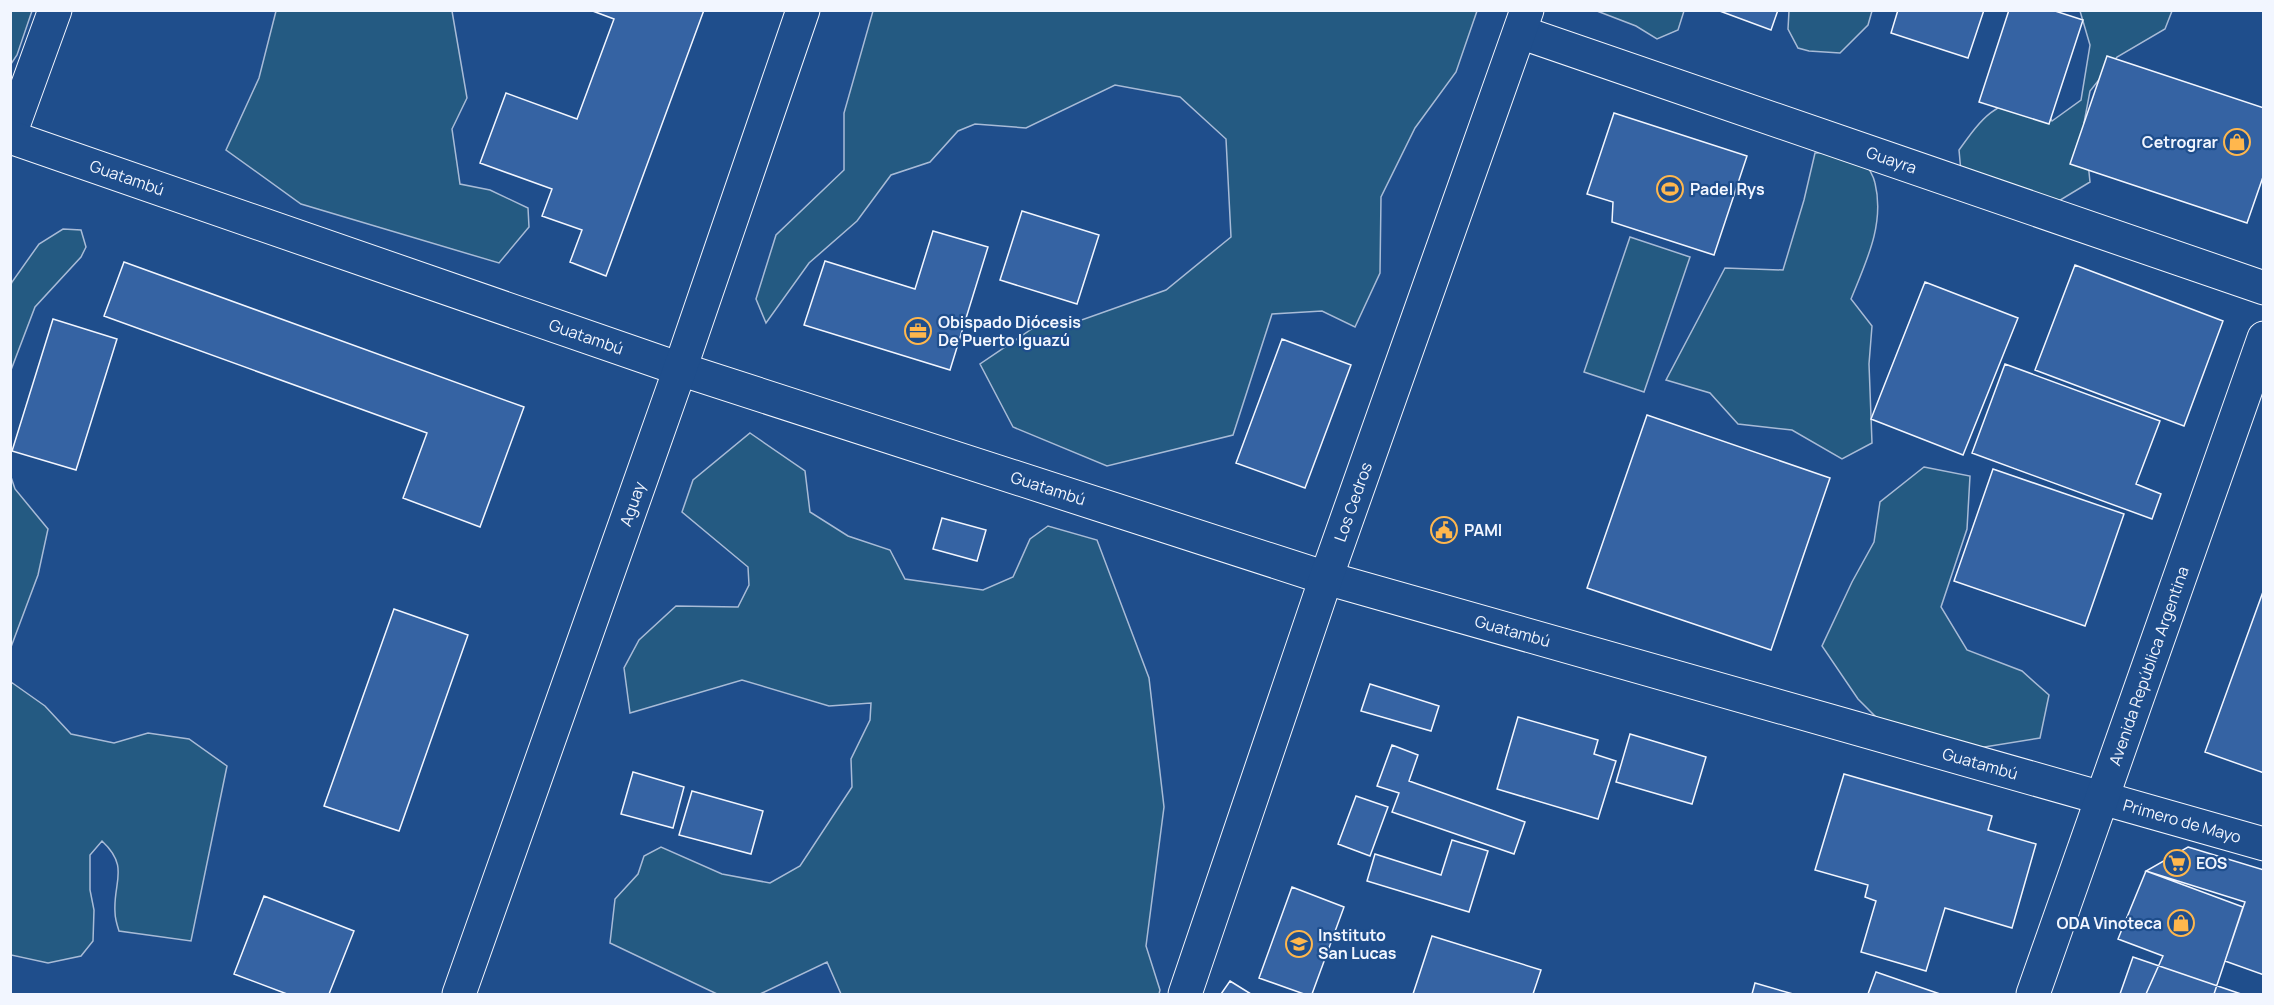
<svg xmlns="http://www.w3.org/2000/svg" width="2274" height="1005" font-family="Manrope,sans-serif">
<rect width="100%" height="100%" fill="#1f4e8c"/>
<path fill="#245a82" stroke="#a8bbd7" stroke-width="1.5" d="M 11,10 L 32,11 L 17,55 L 11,64 Z
M 276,11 L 452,11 L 467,98 L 452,129 L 460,184 L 490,190 L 528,208 L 529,227 L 499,263 L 301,204 L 226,150 L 259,78 Z
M 873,11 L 873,10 L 1477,11 L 1456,72 L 1415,128 L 1381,197 L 1380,273 L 1355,327 L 1322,311 L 1272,314 L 1233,435 L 1107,466 L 1013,427 L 980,364 L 1042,322 L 1076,322 L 1166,290 L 1231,237 L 1226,139 L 1180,97 L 1115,85 L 1026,128 L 975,124 L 958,131 L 930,162 L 891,175 L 857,221 L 809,263 L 766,323 L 756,299 L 776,235 L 844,170 L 844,113 Z
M 1597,11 L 1684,11 L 1678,30 L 1657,39 L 1636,26 Z
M 1789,11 L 1789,10 L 1872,11 L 1868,25 L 1840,53 L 1809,51 L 1798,48 L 1788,29 Z
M 2080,11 L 2172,11 L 2165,29 L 2117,57 L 2090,91 L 2084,123 L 2090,182 L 2039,213 L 1962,183 L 1959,150 C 1982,118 1994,101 2036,97 L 2052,121 L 2081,100 L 2090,45 Z
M 1857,151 C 1863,160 1873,172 1875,183 C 1885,224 1866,262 1851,299 L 1872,326 L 1869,364 L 1872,443 L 1842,459 L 1792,430 L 1738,424 L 1710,393 L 1666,380 L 1725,268 L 1783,270 L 1804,200 L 1815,153 Z
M 63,229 L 81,230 L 86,247 L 81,257 L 35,307 L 11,370 L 10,287 L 12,282 L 39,244 Z
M 1630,237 L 1690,257 L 1644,392 L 1584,372 Z
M 750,433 L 805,471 L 810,512 L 848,536 L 890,550 L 905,579 L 983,590 L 1013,577 L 1030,539 L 1048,526 L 1097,540 L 1149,678 L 1164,807 L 1146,946 L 1160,990 L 1159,994 L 841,994 L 827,962 L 760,994 L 717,994 L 610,943 L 615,899 L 638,874 L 644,856 L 661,847 L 722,874 L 770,883 L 800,866 L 852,787 L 851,759 L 870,720 L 871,703 L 829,706 L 742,680 L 630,713 L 624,668 L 639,640 L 676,606 L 738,607 L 749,585 L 748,567 L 682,512 L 693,480 Z
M 1924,467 L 1970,476 L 1967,529 L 1941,607 L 1967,650 L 2022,671 L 2049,695 L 2040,738 L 1972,749 L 1877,718 L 1858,699 L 1822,646 L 1852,582 L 1874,542 L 1880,502 Z
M 11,477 L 15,489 L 48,529 L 38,575 L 11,647 Z
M 11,682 L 45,706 L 71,734 L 114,743 L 148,733 L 189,739 L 227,766 L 191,941 L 119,931 C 117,925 115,918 115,912 C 113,882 130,867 102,841 L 90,855 L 90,890 L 94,910 L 93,941 L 81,956 L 48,963 L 11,955 Z"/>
<path fill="#3563a3" stroke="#f2f6ff" stroke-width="1.5" d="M 590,10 L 704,10 L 606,276 L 570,262 L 582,230 L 542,216 L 552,189 L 480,163 L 506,93 L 577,119 L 614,19 Z
M 1717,10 L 1778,10 L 1771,30 Z
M 1898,10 L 1984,10 L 1968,58 L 1891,33 Z
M 2009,10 L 2052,10 L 2083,20 L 2049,124 L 1979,102 Z
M 2107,56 L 2264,108 L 2264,174 L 2247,223 L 2070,164 Z
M 1614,113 L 1747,156 L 1714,255 L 1612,222 L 1613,202 L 1587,194 Z
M 1022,211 L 1099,235 L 1077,304 L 1000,280 Z
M 933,231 L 988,247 L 950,370 L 804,325 L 825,261 L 915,289 Z
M 124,262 L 524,407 L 480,527 L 403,498 L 427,433 L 104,316 Z
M 2075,265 L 2223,321 L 2184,426 L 2035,370 Z
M 1925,282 L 2018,318 L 1963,455 L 1871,419 Z
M 53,319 L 117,339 L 76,470 L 12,451 Z
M 1282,339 L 1351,365 L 1305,488 L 1236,463 Z
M 2005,364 L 2160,421 L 2136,484 L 2161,494 L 2152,519 L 1972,453 Z
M 1647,415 L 1830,478 L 1771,650 L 1587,588 Z
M 1993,469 L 2124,514 L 2085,626 L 1954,581 Z
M 942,518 L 986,530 L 977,561 L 933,549 Z
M 2264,589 L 2264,773 L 2205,752 Z
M 394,609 L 468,635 L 399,831 L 324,806 Z
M 1370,684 L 1439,706 L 1431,731 L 1361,711 Z
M 1518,717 L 1598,740 L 1594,754 L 1616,761 L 1598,819 L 1497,789 Z
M 1630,734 L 1706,757 L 1692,804 L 1616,782 Z
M 1392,745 L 1418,755 L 1409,781 L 1525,822 L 1514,854 L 1392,812 L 1399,793 L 1377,786 Z
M 633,772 L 684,787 L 673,828 L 621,814 Z
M 1844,774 L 1992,816 L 1988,830 L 2036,844 L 2012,928 L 1945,908 L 1926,971 L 1861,952 L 1876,901 L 1865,897 L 1868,885 L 1815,870 Z
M 692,791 L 763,811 L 751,854 L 679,835 Z
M 1356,796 L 1388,807 L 1370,856 L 1338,844 Z
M 1452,840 L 1488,851 L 1469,912 L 1367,881 L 1375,854 L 1441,875 Z
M 2188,847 L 2264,870 L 2264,975 L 2225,961 L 2245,902 L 2146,871 Z
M 2146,871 L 2243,907 L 2214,994 L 2146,994 L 2163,956 L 2118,939 Z
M 1292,887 L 1344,907 L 1312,994 L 1304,994 L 1259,978 Z
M 264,896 L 354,931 L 329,994 L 287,994 L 234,974 Z
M 1432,936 L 1541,970 L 1533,994 L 1413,994 Z
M 2133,957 L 2241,994 L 2120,994 Z
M 1876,972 L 1940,994 L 1868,994 Z
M 1230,981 L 1251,994 L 1221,994 Z
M 1755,983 L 1793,994 L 1752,994 Z"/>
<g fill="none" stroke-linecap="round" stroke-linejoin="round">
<defs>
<g id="minor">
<path id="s1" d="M 1520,32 L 2264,288"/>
<path d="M 10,134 L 55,10"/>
<path id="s2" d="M 10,137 L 680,369 L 1326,578 L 2264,844"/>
<path id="s3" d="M 459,994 L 680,369 L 803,10"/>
<path id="s4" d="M 1185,994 L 1326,578 L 1527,10"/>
</g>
<g id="major">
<path id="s5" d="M 2033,994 L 2264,338"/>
</g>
</defs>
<use href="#minor" stroke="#f2f6ff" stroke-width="35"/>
<use href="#major" stroke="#f2f6ff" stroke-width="35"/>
<use href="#minor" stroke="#1f4e8c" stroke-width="33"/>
<use href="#major" stroke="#1f4e8c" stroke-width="33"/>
</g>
<defs>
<symbol id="shop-ring" viewBox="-11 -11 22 22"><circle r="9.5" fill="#1f4e8c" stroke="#ffb74d" stroke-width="1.5"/><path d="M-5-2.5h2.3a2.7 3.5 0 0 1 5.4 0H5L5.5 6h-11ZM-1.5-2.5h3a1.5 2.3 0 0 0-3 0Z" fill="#ffb74d"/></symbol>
<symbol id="stadium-ring" viewBox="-11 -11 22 22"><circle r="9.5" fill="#1f4e8c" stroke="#ffb74d" stroke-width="1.5"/><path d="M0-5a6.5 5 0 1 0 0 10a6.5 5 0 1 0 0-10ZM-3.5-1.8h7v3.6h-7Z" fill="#ffb74d"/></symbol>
<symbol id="office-ring" viewBox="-11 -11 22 22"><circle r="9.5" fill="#1f4e8c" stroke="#ffb74d" stroke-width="1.5"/><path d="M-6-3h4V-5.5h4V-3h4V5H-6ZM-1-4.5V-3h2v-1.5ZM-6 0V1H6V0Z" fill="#ffb74d"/></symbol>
<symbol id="civic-ring" viewBox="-11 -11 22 22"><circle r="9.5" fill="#1f4e8c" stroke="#ffb74d" stroke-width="1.5"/><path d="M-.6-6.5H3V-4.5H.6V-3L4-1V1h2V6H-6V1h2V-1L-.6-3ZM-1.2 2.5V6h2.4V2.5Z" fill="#ffb74d"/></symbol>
<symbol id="supermarket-ring" viewBox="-11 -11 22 22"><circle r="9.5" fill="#1f4e8c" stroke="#ffb74d" stroke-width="1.5"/><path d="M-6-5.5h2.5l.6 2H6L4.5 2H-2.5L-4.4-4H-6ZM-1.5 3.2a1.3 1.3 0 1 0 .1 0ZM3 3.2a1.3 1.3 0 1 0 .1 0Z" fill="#ffb74d"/></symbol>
<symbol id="school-ring" viewBox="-11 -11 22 22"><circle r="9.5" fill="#1f4e8c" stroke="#ffb74d" stroke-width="1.5"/><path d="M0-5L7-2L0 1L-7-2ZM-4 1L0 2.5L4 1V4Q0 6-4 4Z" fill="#ffb74d"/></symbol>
</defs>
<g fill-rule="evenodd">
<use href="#shop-ring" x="2222" y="127" width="30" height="30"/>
<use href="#stadium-ring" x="1655" y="174" width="30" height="30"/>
<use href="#office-ring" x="903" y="316" width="30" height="30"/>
<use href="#civic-ring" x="1429" y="515" width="30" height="30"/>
<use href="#supermarket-ring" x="2162" y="848" width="30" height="30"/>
<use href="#shop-ring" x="2166" y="908" width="30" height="30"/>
<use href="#school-ring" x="1284" y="929" width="30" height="30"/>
</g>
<g text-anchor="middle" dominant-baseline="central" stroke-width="4.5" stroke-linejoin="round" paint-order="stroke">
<g font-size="16" font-weight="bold" fill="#f2f6ff" stroke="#1f4e8c" text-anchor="start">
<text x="2218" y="142" text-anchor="end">Cetrograr</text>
<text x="1690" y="189">Padel Rys</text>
<text x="938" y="322">Obispado Diócesis<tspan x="938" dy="18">De Puerto Iguazú</tspan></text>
<text x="1464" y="530">PAMI</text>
<text x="2196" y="863">EOS</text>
<text x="2162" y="923" text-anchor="end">ODA Vinoteca</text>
<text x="1318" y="935">Instituto<tspan x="1318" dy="18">San Lucas</tspan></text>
</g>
<g font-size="16" fill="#f2f6ff" stroke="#1f4e8c">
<text stroke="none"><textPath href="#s1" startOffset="393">Guayra</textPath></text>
<text stroke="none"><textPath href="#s2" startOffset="124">Guatambú</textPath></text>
<text stroke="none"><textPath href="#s2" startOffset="610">Guatambú</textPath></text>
<text stroke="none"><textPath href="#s2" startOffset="1096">Guatambú</textPath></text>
<text stroke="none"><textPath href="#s4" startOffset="520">Los Cedros</textPath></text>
<text stroke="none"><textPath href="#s3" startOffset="520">Aguay</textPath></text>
<text stroke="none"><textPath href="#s2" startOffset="1582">Guatambú</textPath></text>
<text stroke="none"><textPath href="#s5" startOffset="348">Avenida República Argentina</textPath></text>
<text stroke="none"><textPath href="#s2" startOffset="2068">Guatambú</textPath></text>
<text stroke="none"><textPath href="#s2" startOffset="2278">Primero de Mayo</textPath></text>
</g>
</g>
<rect width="2274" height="1005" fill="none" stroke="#f2f6ff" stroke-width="24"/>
</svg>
